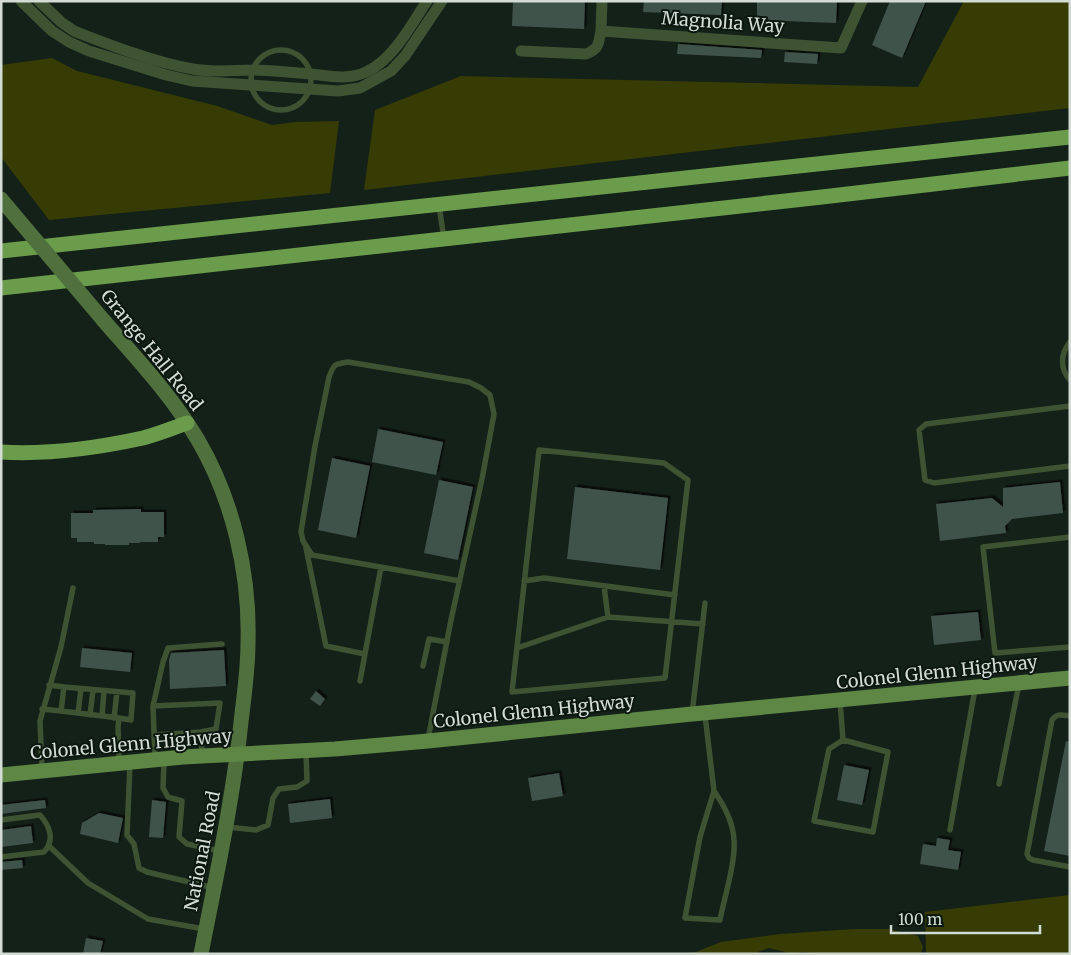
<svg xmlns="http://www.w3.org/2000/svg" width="1071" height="955" font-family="Merriweather,serif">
<defs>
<filter id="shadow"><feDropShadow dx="2.5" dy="-2.5" stdDeviation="0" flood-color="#0009"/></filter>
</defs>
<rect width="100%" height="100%" fill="#142118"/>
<path fill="#373c04" d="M 964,1 L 1070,1 L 1070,108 L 364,190 L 375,110 L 461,76 L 918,87 Z
M 52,58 L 77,71 L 217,106 L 272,125 L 296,122 L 339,121 L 330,193 L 49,220 L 1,157 L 1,65 Z
M 1070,895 L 1070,954 L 926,954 L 925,912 Z
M 854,929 L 888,929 L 918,936 L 923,947 L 921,953 L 820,954 L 802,952 L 793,954 L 769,948 L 758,952 L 757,954 L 679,954 L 696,952 L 721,942 L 780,934 Z"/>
<path fill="#40524c" filter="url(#shadow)" d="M 513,1 L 585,1 L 584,29 L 512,26 Z
M 644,1 L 722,1 L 721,15 L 643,12 Z
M 757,1 L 837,1 L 836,23 L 757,20 Z
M 890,1 L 926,1 L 902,58 L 872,45 Z
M 678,44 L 762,50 L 761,58 L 677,54 Z
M 785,52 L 818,54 L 817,64 L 784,62 Z
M 378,429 L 443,442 L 436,475 L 372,462 Z
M 332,458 L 370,466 L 356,538 L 318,530 Z
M 439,480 L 473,487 L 458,560 L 424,553 Z
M 1060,482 L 1063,513 L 1012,519 L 1005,526 L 1006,533 L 940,541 L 936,504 L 992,498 L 1003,507 L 1003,488 Z
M 575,487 L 668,498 L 660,570 L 567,559 Z
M 141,509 L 141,512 L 164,512 L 164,537 L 158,537 L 158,542 L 140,542 L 140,543 L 129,543 L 129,545 L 105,545 L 105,544 L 94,544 L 94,542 L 77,542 L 77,538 L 71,538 L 71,513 L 93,513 L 93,510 Z
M 978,612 L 981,640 L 934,645 L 931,616 Z
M 82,648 L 132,653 L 130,672 L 80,667 Z
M 224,650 L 226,686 L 170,689 L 169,660 L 171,653 Z
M 316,691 L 325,699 L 320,706 L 310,699 Z
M 1066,741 L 1070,742 L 1070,856 L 1044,851 Z
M 844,765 L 869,770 L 862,805 L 837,800 Z
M 559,773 L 563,796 L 532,801 L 528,778 Z
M 330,799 L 332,818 L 290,823 L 288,804 Z
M 45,800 L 46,808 L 1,814 L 1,805 Z
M 152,800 L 166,802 L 163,838 L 149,837 Z
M 99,813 L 123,818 L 118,843 L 80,834 L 82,823 Z
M 31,826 L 33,843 L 1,847 L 1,830 Z
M 937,838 L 950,840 L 948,850 L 961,852 L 958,870 L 920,864 L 923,844 L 936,846 Z
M 22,860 L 23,868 L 1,870 L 1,862 Z
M 86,938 L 103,941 L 100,954 L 83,954 Z"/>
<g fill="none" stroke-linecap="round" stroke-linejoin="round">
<path stroke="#3f5333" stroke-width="5.5" d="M251 80a30 30 0 1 1 60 0a30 30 0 1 1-60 0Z
M 439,206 L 444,239
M 1070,342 C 1060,354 1060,369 1070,380
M 1070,406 L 926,424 L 919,430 L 925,480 L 934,483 L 1070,466
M 539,450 L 664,463 L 688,480 L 665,678 L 512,692 Z
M 1070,537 L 983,547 L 995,653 L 1070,647
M 306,548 L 326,646 L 365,654
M 524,581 L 544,578 L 675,595
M 604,586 L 608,617
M 517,648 L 608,617 L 703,624
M 423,666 L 429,639 L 447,642
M 360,681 L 381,567
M 49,685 L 64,687
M 840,701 L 843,740 L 888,752 L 873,832 L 814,821 L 829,749 L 843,740
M 153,706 L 163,662 L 168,648 L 222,644
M 42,709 L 61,711
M 78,713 L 81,689
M 692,714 L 705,603
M 90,715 L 93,690
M 705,715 L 714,791 L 700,837 L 685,918 L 720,920 C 724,899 736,861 734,840 C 733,822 724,805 714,791
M 102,716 L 104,691
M 1070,716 C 1062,715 1057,713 1052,720 L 1027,854 L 1029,858 L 1033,860 L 1070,867
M 114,718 L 117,692
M 119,718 L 131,720 L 133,693 L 64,687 L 61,711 L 119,718 L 118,727 L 119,763
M 154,735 L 201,732
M 428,739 L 451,620 L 482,479 L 494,414 L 490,395 L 481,388 L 469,382 L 348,362 C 334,364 334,364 329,377 L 315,446 L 301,532 L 303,541 L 312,555 L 460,581
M 155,759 L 153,706 L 220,703 L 216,729 L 201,732 L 202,756
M 164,761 L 163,788 L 168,797 L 182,801 L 179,837 L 187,844 L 220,851
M 130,764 L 127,835 L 134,844 L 139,868 L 147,872 L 214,888
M 42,770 L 40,721 L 61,647 L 73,588
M 999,784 L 1019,684
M 1,820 L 40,815 C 50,826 55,840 44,852 L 1,857
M 227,827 L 256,830 L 268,825 L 273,798 L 279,789 L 297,787 L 307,781 L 306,751
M 950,830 L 975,689
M 49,846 L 88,883 L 148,919 L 204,929"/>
<path stroke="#3f5333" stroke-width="11" d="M 21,1 L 52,31 L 69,42 L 89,51 L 166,75 L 192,81 L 338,91 L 360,88 L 391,71 L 405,56 L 442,1
M 39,1 L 61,22 L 74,31 C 110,45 156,63 193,69 C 213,73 234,70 254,70 C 269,70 284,72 299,73 C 323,74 344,82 366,72 C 393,60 411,25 427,1
M 602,1 L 601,31 L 841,48 L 862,1
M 521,51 L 586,54 C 600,48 598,44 601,31"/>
<path stroke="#50703d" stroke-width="15" d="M 1,199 L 22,224
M 104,321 C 137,359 172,396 198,440 C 233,500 250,573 248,643 C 248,670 244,696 241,722 C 233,800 216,877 201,954"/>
<path stroke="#5e8745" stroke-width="15" d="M 1,775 L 183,757 L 335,749 L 428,741 L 692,714 L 1070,678"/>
<path stroke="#6a9c4b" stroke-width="15" d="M 1,251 L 1070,137
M 1,288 L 822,197 L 1070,168
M 1,452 C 49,455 97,448 143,438 C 158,434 173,428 187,423"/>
<path stroke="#50703d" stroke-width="15" d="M 22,224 L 104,321"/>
</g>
<g text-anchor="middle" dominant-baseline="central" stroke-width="4" stroke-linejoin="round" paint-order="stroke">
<g font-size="18" fill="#d3dbd5" stroke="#0b180f">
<text transform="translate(723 22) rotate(4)">Magnolia Way</text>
<text transform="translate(152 350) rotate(51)">Grange Hall Road</text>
<text transform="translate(937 672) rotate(-6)">Colonel Glenn Highway</text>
<text transform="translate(534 711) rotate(-6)">Colonel Glenn Highway</text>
<text transform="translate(131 744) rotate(-5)">Colonel Glenn Highway</text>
<text transform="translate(202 851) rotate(-79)">National Road</text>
</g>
</g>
<rect width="1071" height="955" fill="none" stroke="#d3dbd5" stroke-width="5"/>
<path d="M891 925v8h149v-8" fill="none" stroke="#d3dbd5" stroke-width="2.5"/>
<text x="898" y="925" font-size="15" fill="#d3dbd5" stroke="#0b180f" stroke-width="4" paint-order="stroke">100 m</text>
</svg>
